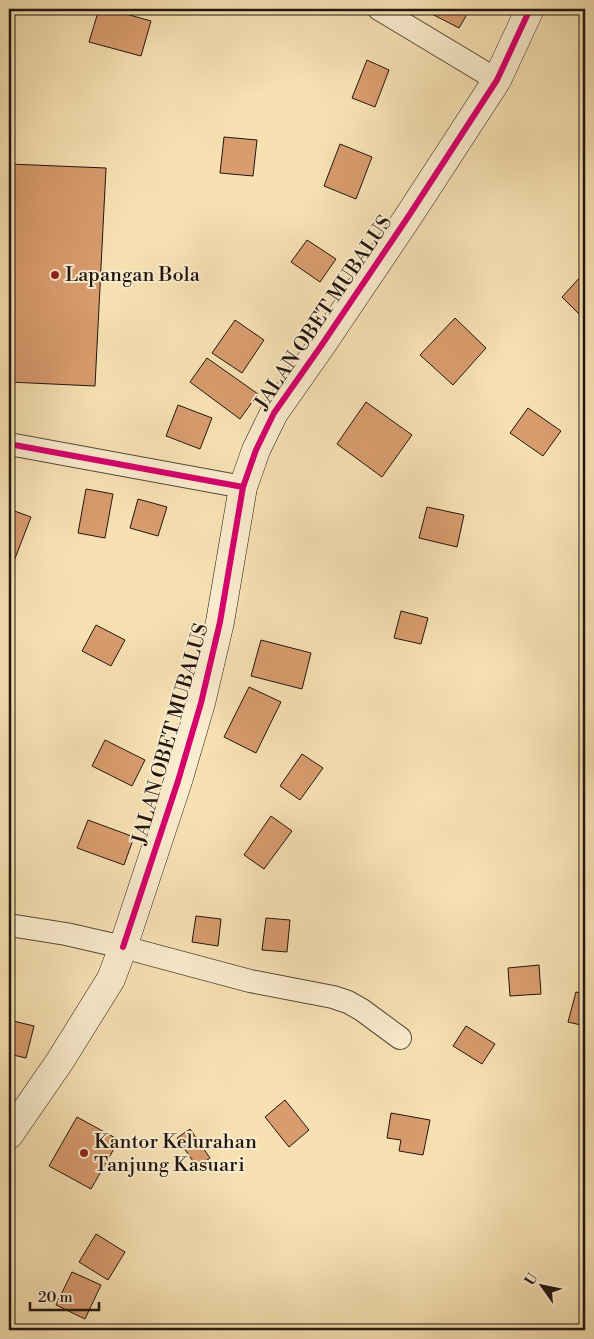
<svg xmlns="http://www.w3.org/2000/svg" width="594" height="1339" font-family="'Libre Bodoni',serif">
<rect width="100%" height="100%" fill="#f7e1b3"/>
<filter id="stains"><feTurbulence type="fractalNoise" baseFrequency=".004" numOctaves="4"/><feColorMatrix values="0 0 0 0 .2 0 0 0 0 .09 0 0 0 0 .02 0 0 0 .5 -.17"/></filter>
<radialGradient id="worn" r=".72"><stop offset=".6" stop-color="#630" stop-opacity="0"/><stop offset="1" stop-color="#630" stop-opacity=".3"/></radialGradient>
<path fill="#d89c6e" stroke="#20160f" d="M 99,9 L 108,9 L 151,21 L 141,56 L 89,42 Z
M 428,9 L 470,9 L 459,28 L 426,11 Z
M 367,60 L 389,70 L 375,107 L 352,98 Z
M 224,137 L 257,140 L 253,176 L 220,173 Z
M 340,144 L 372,157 L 356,199 L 324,186 Z
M 9,164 L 106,168 L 95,386 L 9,382 Z
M 307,240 L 336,259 L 320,282 L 291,262 Z
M 583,274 L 585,276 L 585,320 L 562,297 Z
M 455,318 L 486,348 L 453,385 L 420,355 Z
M 235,320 L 264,340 L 242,373 L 212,353 Z
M 207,358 L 258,394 L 240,419 L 190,382 Z
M 366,402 L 412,435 L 382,477 L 337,444 Z
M 178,405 L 212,418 L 200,449 L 166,436 Z
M 528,408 L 561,431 L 543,456 L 510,433 Z
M 86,489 L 113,494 L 105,538 L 78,533 Z
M 138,499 L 167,507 L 158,536 L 130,528 Z
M 427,507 L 464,515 L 457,547 L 419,538 Z
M 9,509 L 31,517 L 9,574 Z
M 401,611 L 428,618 L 421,644 L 394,638 Z
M 96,625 L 125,640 L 111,666 L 82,651 Z
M 261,640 L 311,653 L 302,689 L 251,676 Z
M 249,687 L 281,702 L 256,753 L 224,737 Z
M 105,740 L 145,760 L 132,786 L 92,766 Z
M 302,754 L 323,768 L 300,800 L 280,786 Z
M 271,816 L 292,831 L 264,869 L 244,855 Z
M 88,820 L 134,837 L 124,865 L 77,848 Z
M 196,916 L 221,919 L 218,946 L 192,942 Z
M 266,918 L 290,920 L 287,952 L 262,950 Z
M 539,965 L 541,994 L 510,996 L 508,968 Z
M 576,992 L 585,994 L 585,1026 L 568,1022 Z
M 9,1020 L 34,1026 L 26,1058 L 9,1054 Z
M 466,1026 L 495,1044 L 482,1064 L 453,1046 Z
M 285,1100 L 309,1130 L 289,1147 L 265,1117 Z
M 391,1113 L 430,1120 L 423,1155 L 399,1151 L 401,1140 L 387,1138 Z
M 77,1117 L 119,1140 L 91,1189 L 49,1166 Z
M 190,1129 L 210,1158 L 197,1167 L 177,1138 Z
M 96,1234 L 125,1252 L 108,1280 L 79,1262 Z
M 72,1272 L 101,1285 L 85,1319 L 56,1305 Z"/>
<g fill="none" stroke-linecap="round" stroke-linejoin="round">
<defs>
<path id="street" d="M 379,9 L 497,80
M 9,444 L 243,487
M 9,925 L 66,934 L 123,947 L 250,981 L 333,997 L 348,1002 L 362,1010 L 400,1038"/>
<path id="secondary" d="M 9,1135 L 60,1061 L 93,1008 L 111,979 L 123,947 L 178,781 L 201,703 L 220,622 L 243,487 L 256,450 L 274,413 L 321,346 L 408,217 L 497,80 L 530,9"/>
</defs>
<use href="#street" stroke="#564938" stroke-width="24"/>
<use href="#secondary" stroke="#20160f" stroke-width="29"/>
<use href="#street" stroke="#faecce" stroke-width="22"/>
<use href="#secondary" stroke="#faecce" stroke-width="28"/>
<defs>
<path id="cycleway" d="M 9,444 L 243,487
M 123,947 L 178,781 L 201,703 L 220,622 L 243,487 L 256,450 L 274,413 L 321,346 L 408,217 L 497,80 L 530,9"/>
</defs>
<use href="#cycleway" stroke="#faecce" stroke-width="9"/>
<use href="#cycleway" stroke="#d6006c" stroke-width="6"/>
</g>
<g fill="#8f2418" stroke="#faecce" stroke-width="2">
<circle cx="55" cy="275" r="5"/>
<circle cx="84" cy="1153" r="5"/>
</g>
<g text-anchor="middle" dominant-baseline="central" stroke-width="4" stroke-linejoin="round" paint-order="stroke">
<g font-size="20" fill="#20160f" stroke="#faecce" text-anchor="start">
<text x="65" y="275">Lapangan Bola</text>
<text x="94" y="1142">Kantor Kelurahan<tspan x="94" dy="23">Tanjung Kasuari</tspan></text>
</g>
<g font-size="20" fill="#20160f" stroke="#faecce">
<text transform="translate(324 313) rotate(-56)">JALAN OBET MUBALUS</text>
<text transform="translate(171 734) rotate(-74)">JALAN OBET MUBALUS</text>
</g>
</g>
<rect width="594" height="1339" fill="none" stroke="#f7e1b3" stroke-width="30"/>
<rect x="10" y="10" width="574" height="1319" fill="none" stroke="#20160f" stroke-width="2.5"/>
<rect x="15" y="15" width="564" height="1309" fill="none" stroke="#20160f"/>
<g transform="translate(542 1286) rotate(303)" stroke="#faecce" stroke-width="4" paint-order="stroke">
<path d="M0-4L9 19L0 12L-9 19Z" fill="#20160f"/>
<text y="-8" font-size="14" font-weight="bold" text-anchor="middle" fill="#20160f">U</text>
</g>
<path d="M30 1302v8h69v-8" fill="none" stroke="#20160f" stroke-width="2.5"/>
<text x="38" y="1302" font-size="15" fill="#20160f" stroke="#faecce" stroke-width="4" paint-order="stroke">20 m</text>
<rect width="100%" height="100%" filter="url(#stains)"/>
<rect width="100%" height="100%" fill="url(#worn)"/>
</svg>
